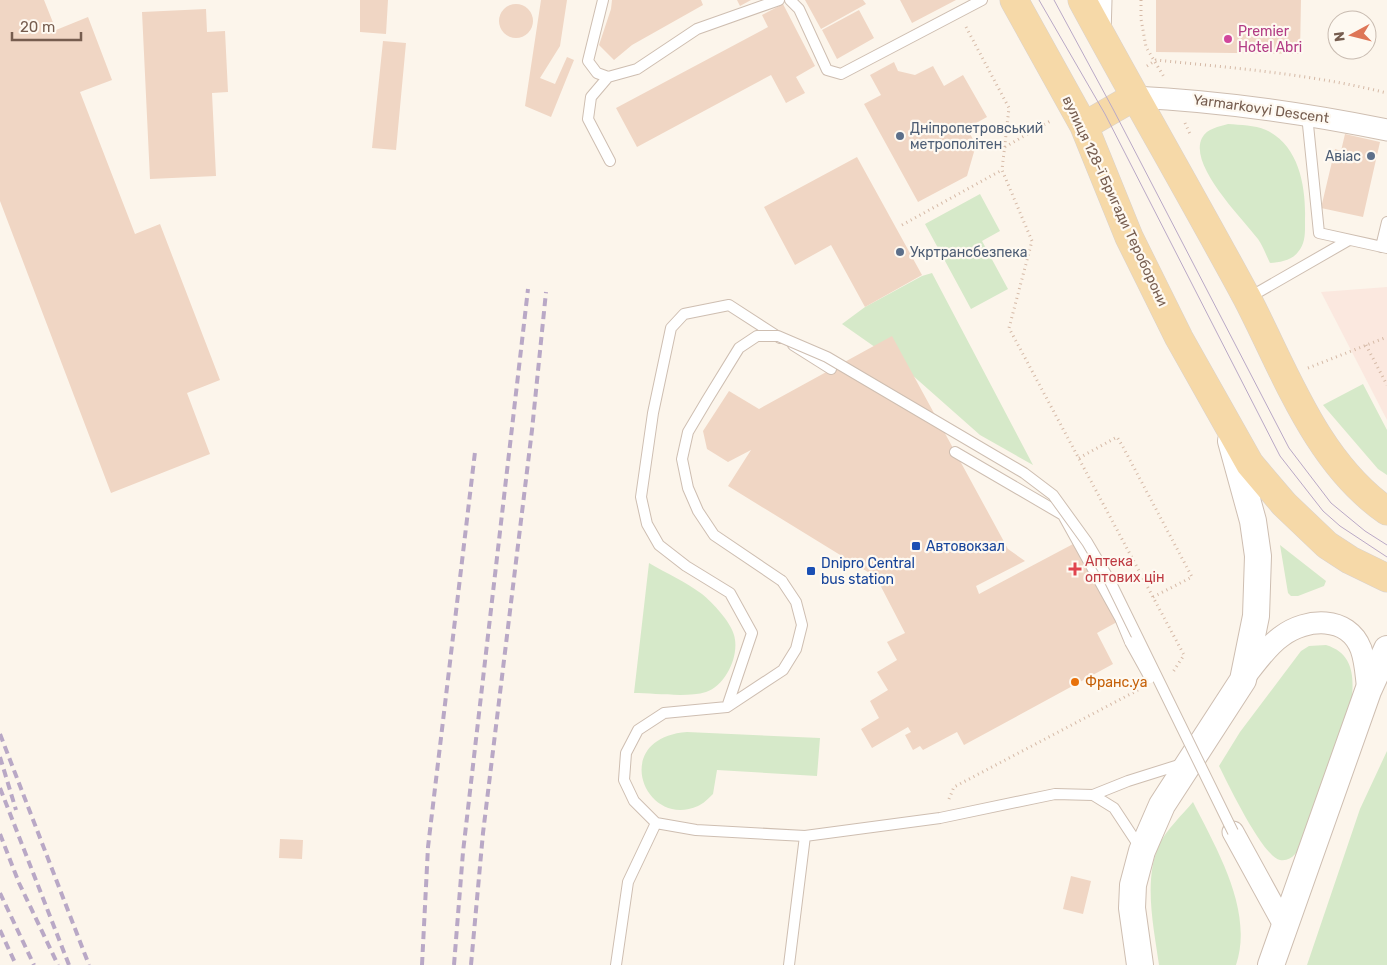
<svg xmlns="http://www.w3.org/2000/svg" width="1387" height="965" font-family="Rubik,sans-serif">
<rect width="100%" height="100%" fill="#fcf5eb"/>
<path fill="#fbe8df" d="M 1387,287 L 1387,420 L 1321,292 Z"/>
<path fill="#d6e9c9" d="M 1228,124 C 1241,125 1254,125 1266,130 C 1299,145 1306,187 1305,219 C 1305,231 1306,243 1298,252 C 1291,261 1280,262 1270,263 C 1266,255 1263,246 1258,239 C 1243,219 1188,165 1202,138 C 1207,128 1219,127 1228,124 Z
M 980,194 L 1000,231 L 982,241 L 1008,289 L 971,309 L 925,224 Z
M 932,273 L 1033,465 L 980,435 L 902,366 L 842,324 L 865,307 L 922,276 Z
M 1363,384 L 1387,430 L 1387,475 L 1378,469 L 1323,405 Z
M 1280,545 L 1326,581 L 1324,586 L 1298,596 L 1291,596 L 1288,593 Z
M 649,563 C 666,573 686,582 702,594 C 713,603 730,621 734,635 C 740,655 726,685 706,692 C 687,698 654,693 634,693 Z
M 1326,645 C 1352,653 1354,674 1352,697 L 1303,842 C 1298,851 1292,862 1280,860 C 1263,857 1228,784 1219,766 L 1240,732 L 1301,651 L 1309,646 Z
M 687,732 L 820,738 L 817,776 L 717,770 L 713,794 C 709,798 703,804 698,806 C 644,830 609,738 687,732 Z
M 1387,751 L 1387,965 L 1307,965 L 1360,809 Z
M 1193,802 C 1217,850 1254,911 1236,965 L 1159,965 C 1154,928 1143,881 1159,845 C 1167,829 1182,815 1193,802 Z"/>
<path fill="#f0d6c4" d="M 0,0 L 44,0 L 56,30 L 88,17 L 112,80 L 80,92 L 135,234 L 160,224 L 220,380 L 187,393 L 210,454 L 111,493 L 0,201 Z
M 360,0 L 388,0 L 386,34 L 360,32 Z
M 541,0 L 567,0 L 560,46 L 540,78 L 555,84 L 567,57 L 574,60 L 551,117 L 525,106 Z
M 612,0 L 701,0 L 703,5 L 632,45 L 614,60 L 599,45 L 611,9 Z
M 737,0 L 751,0 L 740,6 Z
M 805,0 L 863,0 L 866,4 L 821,29 Z
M 900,0 L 956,0 L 912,23 Z
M 1156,0 L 1301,0 L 1300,54 L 1156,52 Z
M 783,4 L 815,66 L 796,77 L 805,93 L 786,103 L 771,75 L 637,147 L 616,108 L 768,27 L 762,15 Z
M499 21a17 17 0 1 1 34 0a17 17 0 1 1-34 0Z
M 206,9 L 207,32 L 225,31 L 228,92 L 212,93 L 216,176 L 150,179 L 142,12 Z
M 859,10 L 874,38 L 837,59 L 822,30 Z
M 383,41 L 406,43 L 396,150 L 372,148 Z
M 894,62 L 898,71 L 915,75 L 933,66 L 944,86 L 963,75 L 987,117 L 967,128 L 976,145 L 967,176 L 918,202 L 864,104 L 881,95 L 870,75 Z
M 1345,134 L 1380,142 L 1363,217 L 1321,208 L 1335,149 L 1341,151 Z
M 857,157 L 922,275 L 865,307 L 831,245 L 795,265 L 764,207 Z
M 892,336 L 1008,549 L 1025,561 L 976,586 L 979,594 L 1075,543 L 1117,622 L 1097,633 L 1113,664 L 964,745 L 957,732 L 923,750 L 920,746 L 913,750 L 905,735 L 911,732 L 908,727 L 872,748 L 861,729 L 879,718 L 870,701 L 888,690 L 877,672 L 897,660 L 887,642 L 905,633 L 876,577 L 728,486 L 751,450 L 728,462 L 707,449 L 703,431 L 729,391 L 759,409 Z
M 280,839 L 303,840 L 302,859 L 279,858 Z
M 1071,876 L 1091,881 L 1083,914 L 1063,909 Z"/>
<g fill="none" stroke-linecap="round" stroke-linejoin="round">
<defs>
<path id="service" d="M 603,0 L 588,61 L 597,73 L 608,77 L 637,69 L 697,29 L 779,0
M 790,0 L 799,9 L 827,70 L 841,74 L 982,0
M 608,77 L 591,97 L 588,119 L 610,161
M 1307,115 L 1319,233 L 1387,248
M 1381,247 L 1387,222
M 1248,298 L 1349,240
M 793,345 L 831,369
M 955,452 L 1063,515 L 1120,618 L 1130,642
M 782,581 L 796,602 L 802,625 L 796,649 L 783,670 L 727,707 L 664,713 L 638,730 L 626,753 L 624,780 L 634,801 L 656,823 L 696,830 L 805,836 L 940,818 L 1055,794 L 1093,795 L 1128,781 L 1182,764
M 727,707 L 752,633 L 730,593 L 686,566 L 659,545 L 647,524 L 641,497 L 653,413 L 671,328 L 684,314 L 729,305 L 780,338
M 1093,795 L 1114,808 L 1141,849
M 616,965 L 628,882 L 656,823
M 789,965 L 805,836"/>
<path id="minor" d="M 1100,35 L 1101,0
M 1134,97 C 1220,101 1303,113 1387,130
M 1243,679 C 1255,665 1266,647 1282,636 C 1306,618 1348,615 1361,649 C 1366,663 1366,677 1368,691
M 1233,832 L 1284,925"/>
<path id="tertiary" d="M 1140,965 L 1132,908 L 1133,885 L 1142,851 L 1162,805 L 1243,680 L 1256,616 L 1258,556 L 1253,521 L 1231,441
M 1271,965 L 1368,691 L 1387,649"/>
<path id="primary" d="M 1014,0 L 1084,126 L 1129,237 L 1179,338 L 1250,464 L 1284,504 L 1327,545 L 1350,560 L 1387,578
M 1082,0 C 1136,100 1193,198 1247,298 C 1285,371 1316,462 1387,511
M 1084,126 L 1134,97"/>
</defs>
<use href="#service" stroke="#cebeb1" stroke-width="12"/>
<use href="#minor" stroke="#cebeb1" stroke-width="23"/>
<use href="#tertiary" stroke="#cebeb1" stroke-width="28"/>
<use href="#primary" stroke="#d9d2ce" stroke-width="29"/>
<path stroke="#d5b9a6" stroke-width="3" stroke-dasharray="1 4" stroke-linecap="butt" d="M 1141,0 L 1141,19 L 1146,47 L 1164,77
M 966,27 L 1009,108 L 1002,170 L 1032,241 L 1009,328 L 1184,655 L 1173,672
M 1147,66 L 1156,60 C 1234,68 1311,74 1387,93
M 1185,123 L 1190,134
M 1005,147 L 1052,120
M 902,225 L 1002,170
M 1366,345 L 1387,385
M 1308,368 L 1387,337
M 1079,458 L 1117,437 L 1123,447 L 1192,577 L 1153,597
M 949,799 L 954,787 L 1138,690"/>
<use href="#service" stroke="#fff" stroke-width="10"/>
<use href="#minor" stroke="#fff" stroke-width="21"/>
<use href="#tertiary" stroke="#fff" stroke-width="26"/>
<use href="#primary" stroke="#f6d9a8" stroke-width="28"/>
<path stroke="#b9a8c6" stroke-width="1" d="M 1039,0 L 1105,114 L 1280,456 L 1323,511 L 1340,526 L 1387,557
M 1054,0 L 1113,109 L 1289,448 L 1331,503 L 1365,531 L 1387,545"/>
<path stroke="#b9a8c6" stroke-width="4" stroke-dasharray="8 5" stroke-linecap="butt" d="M 0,734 L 89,965
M 0,757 L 16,810
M 0,788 L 69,965
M 0,834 L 19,883 L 58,965
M 0,893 L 34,965
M 0,930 L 16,965
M 422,965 L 428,847 L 475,452
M 454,965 L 463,852 L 528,289
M 471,965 L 483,833 L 532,430 L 546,292"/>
<defs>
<path id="service-bridge" d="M 782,581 L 714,535 L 698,511 L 688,488 L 682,459 L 688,432 L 707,400 L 739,348 L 757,336 L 778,336 L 827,357 L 1024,473 L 1053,495 L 1087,542 L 1110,581 L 1233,832
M 1130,642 L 1150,678"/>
</defs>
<use href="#service-bridge" stroke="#cebeb1" stroke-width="12" stroke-linecap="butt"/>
<use href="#service-bridge" stroke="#fff" stroke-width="10"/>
</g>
<circle fill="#d1479c" stroke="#fef9f1" stroke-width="2" cx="1228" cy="39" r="5"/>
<g fill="#5c6f8a" stroke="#fef9f1" stroke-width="2">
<circle cx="900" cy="136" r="5"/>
<circle cx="1371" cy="156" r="5"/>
<circle cx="900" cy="252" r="5"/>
</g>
<g fill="#1a4fb4" stroke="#fef9f1" stroke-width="2">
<rect x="911" y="541" width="10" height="10" rx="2.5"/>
<rect x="806" y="566" width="10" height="10" rx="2.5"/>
</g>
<path fill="#e0444e" stroke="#fef9f1" stroke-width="2" d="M1072.5 561.5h5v5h5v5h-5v5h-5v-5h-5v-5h5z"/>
<circle fill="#e8710a" stroke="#fef9f1" stroke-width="2" cx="1075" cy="682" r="5"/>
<g text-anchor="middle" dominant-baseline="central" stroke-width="4.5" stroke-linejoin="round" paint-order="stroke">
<g font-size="14" fill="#b23c85" stroke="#fef9f1" text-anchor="start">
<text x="1238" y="31">Premier<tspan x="1238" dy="16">Hotel Abri</tspan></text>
</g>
<g font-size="14" fill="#765d4f" stroke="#fef9f1">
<text transform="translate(1261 109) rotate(8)">Yarmarkovyi Descent</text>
<text transform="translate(1115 201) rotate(65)">вулиця 128-ї Бригади Тероборони</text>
</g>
<g font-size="14" fill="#4e5e75" stroke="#fef9f1" text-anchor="start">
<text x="910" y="128">Дніпропетровський<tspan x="910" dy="16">метрополітен</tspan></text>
<text x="1361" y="156" text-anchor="end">Авіас</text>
<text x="910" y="252">Укртрансбезпека</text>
</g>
<g font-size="14" fill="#164399" stroke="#fef9f1" text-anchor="start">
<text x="926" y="546">Автовокзал</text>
<text x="821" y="563">Dnipro Central<tspan x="821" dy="16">bus station</tspan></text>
</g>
<g font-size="14" fill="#be3a42" stroke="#fef9f1" text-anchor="start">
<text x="1085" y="561">Аптека<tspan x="1085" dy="16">оптових цін</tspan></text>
</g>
<g font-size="14" fill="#c56008" stroke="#fef9f1" text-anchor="start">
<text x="1085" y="682">Франс.уа</text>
</g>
</g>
<g transform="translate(1352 35) rotate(263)"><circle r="24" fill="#fef9f1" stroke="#c8bbb0"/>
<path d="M0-4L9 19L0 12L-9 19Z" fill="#de7657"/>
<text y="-8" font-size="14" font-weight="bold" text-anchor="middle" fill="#765d4f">N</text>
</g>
<path d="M12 32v8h69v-8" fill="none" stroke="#765d4f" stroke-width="2.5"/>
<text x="20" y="32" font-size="15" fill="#765d4f" stroke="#fef9f1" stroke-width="4" paint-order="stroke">20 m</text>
</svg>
